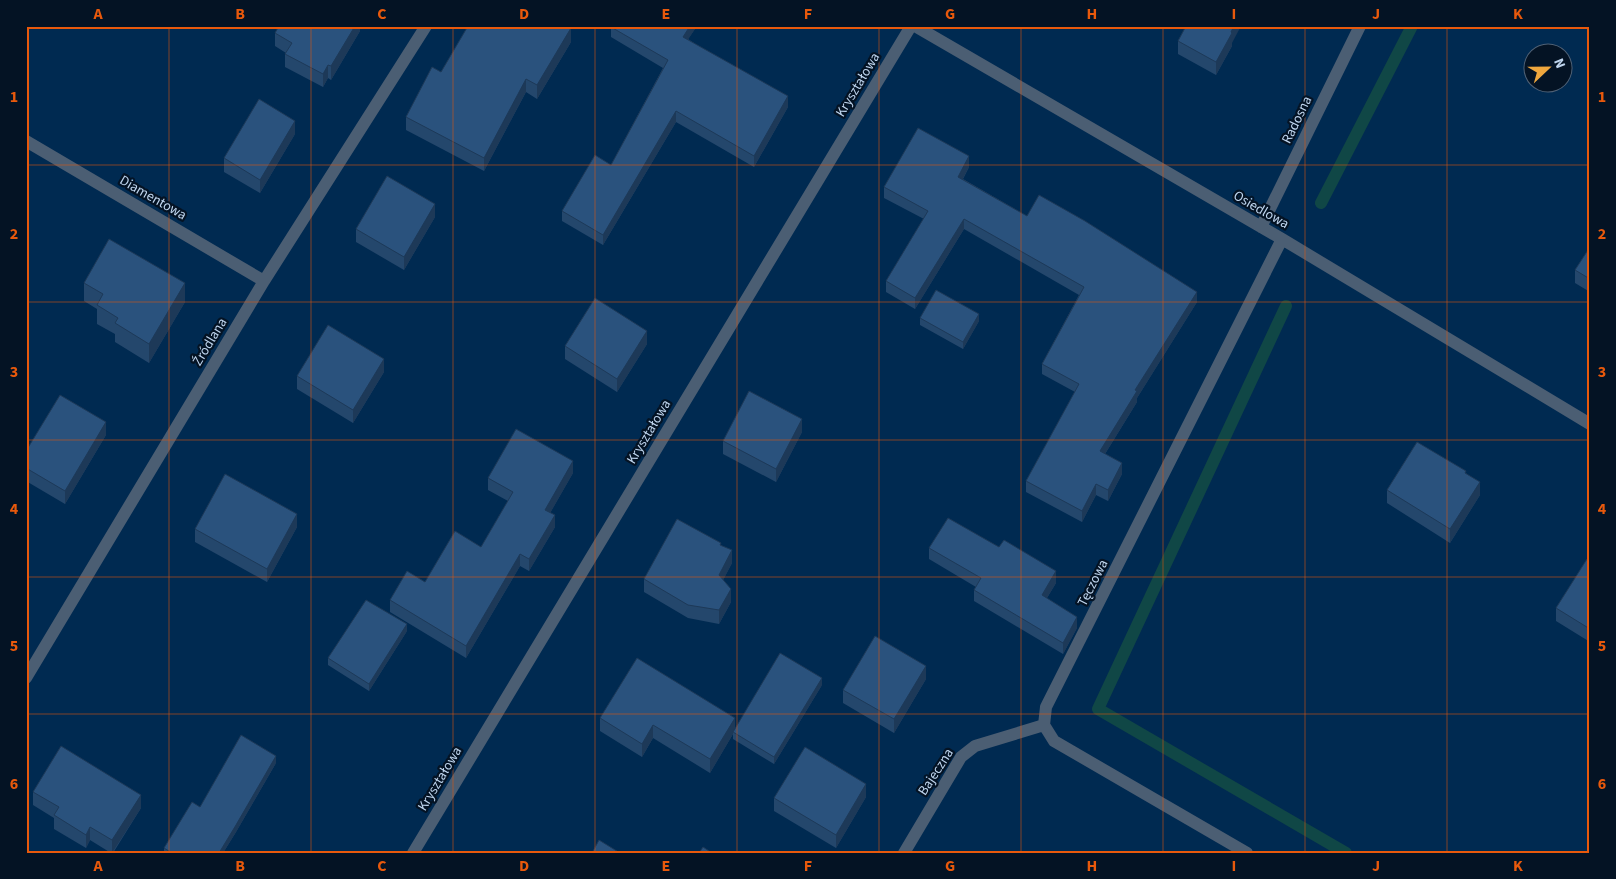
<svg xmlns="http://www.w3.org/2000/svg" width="1616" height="879" font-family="'Source Sans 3',sans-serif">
<rect width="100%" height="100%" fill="#002a51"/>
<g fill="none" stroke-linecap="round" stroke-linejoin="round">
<path stroke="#104746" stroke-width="12" d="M 1321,203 L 1412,26
M 1286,306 L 1098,709 L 1346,853"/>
<path stroke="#4b5e73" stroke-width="12" d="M 915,26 L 1282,239 L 1590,424
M 26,141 L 264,281
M 1261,227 L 1360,26
M 26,678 L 264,281 L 426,26
M 413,853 L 911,26
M 904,853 L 961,757 L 975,746 L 1044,725
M 1247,853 L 1054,741 L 1044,725 L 1046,707 L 1282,239"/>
</g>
<path fill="#24476c" d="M 360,26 L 360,31 L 331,80 L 328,78 L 323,87 L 285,67 L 285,54 L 286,53 L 275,46 L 275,33 Z
M 611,26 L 697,26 L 688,39 L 788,107 L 754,167 L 676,122 L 603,245 L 562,221 L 562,211 L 611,165 L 663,68 L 611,37 Z
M 1178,41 L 1232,43 L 1232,46 L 1216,75 L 1178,54 Z
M 571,42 L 537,99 L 526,92 L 484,171 L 406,130 L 406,117 L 441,72 Z
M 295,134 L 260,193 L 224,172 L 224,158 Z
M 969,167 L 963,179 L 1027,216 L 1197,302 L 1137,398 L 1137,402 L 1105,454 L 1122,474 L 1108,501 L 1096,495 L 1082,522 L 1026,492 L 1026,481 L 1075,392 L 1042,374 L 1042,364 L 1079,295 L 964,229 L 915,309 L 886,292 L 886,281 L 924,219 L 884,198 L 884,187 Z
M 435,217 L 404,270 L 356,242 L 356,229 Z
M 1590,247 L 1590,292 L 1575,283 L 1575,270 Z
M 84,283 L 185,302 L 149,363 L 115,342 L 115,334 L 97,324 L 97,309 L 84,301 Z
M 1590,295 L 1590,312 L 1588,311 L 1588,298 Z
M 920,318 L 979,321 L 963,349 L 920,325 Z
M 647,344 L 617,392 L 565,359 L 565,346 Z
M 384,372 L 353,423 L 297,389 L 297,376 Z
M 802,432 L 776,482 L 723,454 L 723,441 Z
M 106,435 L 65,504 L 26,481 L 26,451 Z
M 573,473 L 550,513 L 555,527 L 529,571 L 520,566 L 466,658 L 390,612 L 390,600 L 425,582 L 481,547 L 508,501 L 488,490 L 488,478 Z
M 1466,473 L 1480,495 L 1450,543 L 1387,503 L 1387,490 Z
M 297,527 L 267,582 L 195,542 L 195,529 Z
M 721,545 L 732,563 L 723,580 L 731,602 L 719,624 L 688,618 L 644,592 L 644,579 Z
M 929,548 L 1056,583 L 1047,598 L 1077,628 L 1063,654 L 974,601 L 974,590 L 976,587 L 929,559 Z
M 1590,560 L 1590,642 L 1556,621 L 1556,608 Z
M 407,631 L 369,691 L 328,665 L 328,658 Z
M 926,679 L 894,733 L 843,703 L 843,690 Z
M 822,685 L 774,764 L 733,739 L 733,734 L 710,773 L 653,738 L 642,757 L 600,731 L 600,718 L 735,729 Z
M 276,763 L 236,832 L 223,853 L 164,853 L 164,848 L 200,807 Z
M 33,792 L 141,808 L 113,853 L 111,853 L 90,840 L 86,848 L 54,829 L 54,818 L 33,805 Z
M 866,797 L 836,848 L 774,811 L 774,798 Z"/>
<path fill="#1d3958" d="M 355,26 L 360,26 L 360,31 L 331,80 L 331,66 Z
M 690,26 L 697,26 L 683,47 L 683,37 Z
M 1234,26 L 1241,26 L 1232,43 L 1232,46 L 1216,75 L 1216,62 Z
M 571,28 L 571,42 L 537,99 L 537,85 Z
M 328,65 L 328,78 L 323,87 L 323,74 Z
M 526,79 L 526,92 L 484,171 L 484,158 Z
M 788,96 L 788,107 L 754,167 L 754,156 Z
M 676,111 L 676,122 L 603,245 L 603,235 Z
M 295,121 L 295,134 L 260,193 L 260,180 Z
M 969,156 L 969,167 L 958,188 L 958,177 Z
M 435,204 L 435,217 L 404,270 L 404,257 Z
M 964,219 L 964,229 L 915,309 L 915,298 Z
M 185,283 L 185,302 L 149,363 L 149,344 Z
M 1197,292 L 1197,302 L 1137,398 L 1137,402 L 1100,462 L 1100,451 L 1135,390 Z
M 979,314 L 979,321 L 963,349 L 963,342 Z
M 647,331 L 647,344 L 617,392 L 617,379 Z
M 384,359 L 384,372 L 353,423 L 353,410 Z
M 802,419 L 802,432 L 776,482 L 776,469 Z
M 106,422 L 106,435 L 65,504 L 65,491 Z
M 573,461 L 573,473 L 545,522 L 545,510 Z
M 1122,463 L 1122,474 L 1108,501 L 1108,490 Z
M 1480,482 L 1480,495 L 1450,543 L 1450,529 Z
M 1096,484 L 1096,495 L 1082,522 L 1082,511 Z
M 297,514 L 297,527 L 267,582 L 267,569 Z
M 555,515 L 555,527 L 529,571 L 529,559 Z
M 732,550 L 732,563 L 719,588 L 719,575 Z
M 520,554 L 520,566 L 466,658 L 466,646 Z
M 1056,571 L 1056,583 L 1042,606 L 1042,595 Z
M 731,589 L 731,602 L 719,624 L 719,610 Z
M 1077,617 L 1077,628 L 1063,654 L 1063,643 Z
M 407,624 L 407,631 L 369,691 L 369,684 Z
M 926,666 L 926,679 L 894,733 L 894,719 Z
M 822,678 L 822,685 L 774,764 L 774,757 Z
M 735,718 L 735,731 L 733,732 L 733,734 L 710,773 L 710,759 Z
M 653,725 L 653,738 L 642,757 L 642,744 Z
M 276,756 L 276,763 L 236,832 L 223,853 L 219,853 Z
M 866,784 L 866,797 L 836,848 L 836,835 Z
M 141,795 L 141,808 L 112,853 L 112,840 Z
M 90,827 L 90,840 L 86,848 L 86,835 Z"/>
<path fill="#2a527d" stroke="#1d3958" d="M 279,26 L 355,26 L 331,66 L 328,65 L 323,74 L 285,54 L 292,43 L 275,33 Z
M 468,26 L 568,26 L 571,28 L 537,85 L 526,79 L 484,158 L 406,117 L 432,67 L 441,72 Z
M 611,26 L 690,26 L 683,37 L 788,96 L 754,156 L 676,111 L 603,235 L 562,211 L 595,155 L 611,165 L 668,60 L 611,27 Z
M 1186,26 L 1234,26 L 1231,32 L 1232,33 L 1216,62 L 1178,41 Z
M 259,99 L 295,121 L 260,180 L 224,158 Z
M 918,128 L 969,156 L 958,177 L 1027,216 L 1039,195 L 1085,221 L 1197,292 L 1135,390 L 1137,391 L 1100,451 L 1122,463 L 1108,490 L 1096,484 L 1082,511 L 1026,481 L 1079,384 L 1042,364 L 1084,287 L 964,219 L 915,298 L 886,281 L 928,211 L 884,187 Z
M 387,176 L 435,204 L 404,257 L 356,229 Z
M 109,239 L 185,283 L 149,344 L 115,323 L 118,318 L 97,305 L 103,294 L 84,283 Z
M 1590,247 L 1590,279 L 1575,270 Z
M 936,290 L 979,314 L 963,342 L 920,318 Z
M 595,298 L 647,331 L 617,379 L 565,346 Z
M 328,325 L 384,359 L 353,410 L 297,376 Z
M 749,391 L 802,419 L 776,469 L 723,441 Z
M 60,395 L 106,422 L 65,491 L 26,468 L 26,451 Z
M 516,429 L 573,461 L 545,510 L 555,515 L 529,559 L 520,554 L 466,646 L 390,600 L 407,571 L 425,582 L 455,531 L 481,547 L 513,492 L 488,478 Z
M 1417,442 L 1466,471 L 1465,473 L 1480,482 L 1450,529 L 1387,490 Z
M 225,474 L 297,514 L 267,569 L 195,529 Z
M 948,518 L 999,547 L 1004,540 L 1056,571 L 1042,595 L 1077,617 L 1063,643 L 974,590 L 981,578 L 929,548 Z
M 677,519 L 721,543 L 720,545 L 732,550 L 719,575 L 731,589 L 719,610 L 688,605 L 644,579 Z
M 1587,559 L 1590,560 L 1590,629 L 1556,608 Z
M 366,600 L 407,624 L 369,684 L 328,658 Z
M 875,636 L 926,666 L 894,719 L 843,690 Z
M 780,653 L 822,678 L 774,757 L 733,732 Z
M 637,658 L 735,718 L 710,759 L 653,725 L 642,744 L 600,718 Z
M 241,735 L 276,756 L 236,825 L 219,853 L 172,853 L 164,848 L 192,802 L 200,807 Z
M 61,746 L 141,795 L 112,840 L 90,827 L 86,835 L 54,815 L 59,807 L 33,792 Z
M 805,747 L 866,784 L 836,835 L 774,798 Z
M 599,840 L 620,853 L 592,853 Z
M 703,847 L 712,853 L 699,853 Z"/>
<path fill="none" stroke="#e8590c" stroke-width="1" stroke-opacity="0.55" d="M 169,26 L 169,853M 311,26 L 311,853M 453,26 L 453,853M 595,26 L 595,853M 737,26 L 737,853M 879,26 L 879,853M 1021,26 L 1021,853M 1163,26 L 1163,853M 1305,26 L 1305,853M 1447,26 L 1447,853M 26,165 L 1590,165M 26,302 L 1590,302M 26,440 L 1590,440M 26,577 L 1590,577M 26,714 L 1590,714"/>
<g text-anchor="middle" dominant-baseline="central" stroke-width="4.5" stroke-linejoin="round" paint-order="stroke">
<g font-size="14" fill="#bfd5ee" stroke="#041324">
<text transform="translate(858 85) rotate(-59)">Kryształowa</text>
<text transform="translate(1297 120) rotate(-64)">Radosna</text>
<text transform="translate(153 198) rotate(30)">Diamentowa</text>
<text transform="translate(1261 210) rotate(30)">Osiedlowa</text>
<text transform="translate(210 342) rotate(-59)">Źródlana</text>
<text transform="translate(649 432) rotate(-59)">Kryształowa</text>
<text transform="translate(1093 583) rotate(-63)">Tęczowa</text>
<text transform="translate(936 772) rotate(-57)">Bajeczna</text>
<text transform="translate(440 779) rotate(-59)">Kryształowa</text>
</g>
</g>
<rect width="1616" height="879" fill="none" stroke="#041324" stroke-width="55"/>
<g transform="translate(1548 68) rotate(68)"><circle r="24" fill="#041324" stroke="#4f6175"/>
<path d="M0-4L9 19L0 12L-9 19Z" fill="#efa73e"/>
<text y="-8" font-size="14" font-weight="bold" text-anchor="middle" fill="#bfd5ee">N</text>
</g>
<rect x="28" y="28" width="1560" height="824" fill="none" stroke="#e8590c" stroke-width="2"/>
<g font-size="16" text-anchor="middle" font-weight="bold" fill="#e8590c">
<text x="98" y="19">A</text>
<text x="240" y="19">B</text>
<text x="382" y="19">C</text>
<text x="524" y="19">D</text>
<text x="666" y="19">E</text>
<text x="808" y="19">F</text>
<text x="950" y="19">G</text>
<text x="1092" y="19">H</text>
<text x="1234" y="19">I</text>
<text x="1376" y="19">J</text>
<text x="1518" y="19">K</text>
<text x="14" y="102">1</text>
<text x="1602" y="102">1</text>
<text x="14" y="239">2</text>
<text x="1602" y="239">2</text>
<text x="14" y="377">3</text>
<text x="1602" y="377">3</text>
<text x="14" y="514">4</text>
<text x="1602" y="514">4</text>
<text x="14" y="651">5</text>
<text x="1602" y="651">5</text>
<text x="14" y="789">6</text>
<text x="1602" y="789">6</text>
<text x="98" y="871">A</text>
<text x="240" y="871">B</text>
<text x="382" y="871">C</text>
<text x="524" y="871">D</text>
<text x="666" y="871">E</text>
<text x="808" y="871">F</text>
<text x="950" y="871">G</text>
<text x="1092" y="871">H</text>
<text x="1234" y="871">I</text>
<text x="1376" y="871">J</text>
<text x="1518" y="871">K</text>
</g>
</svg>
